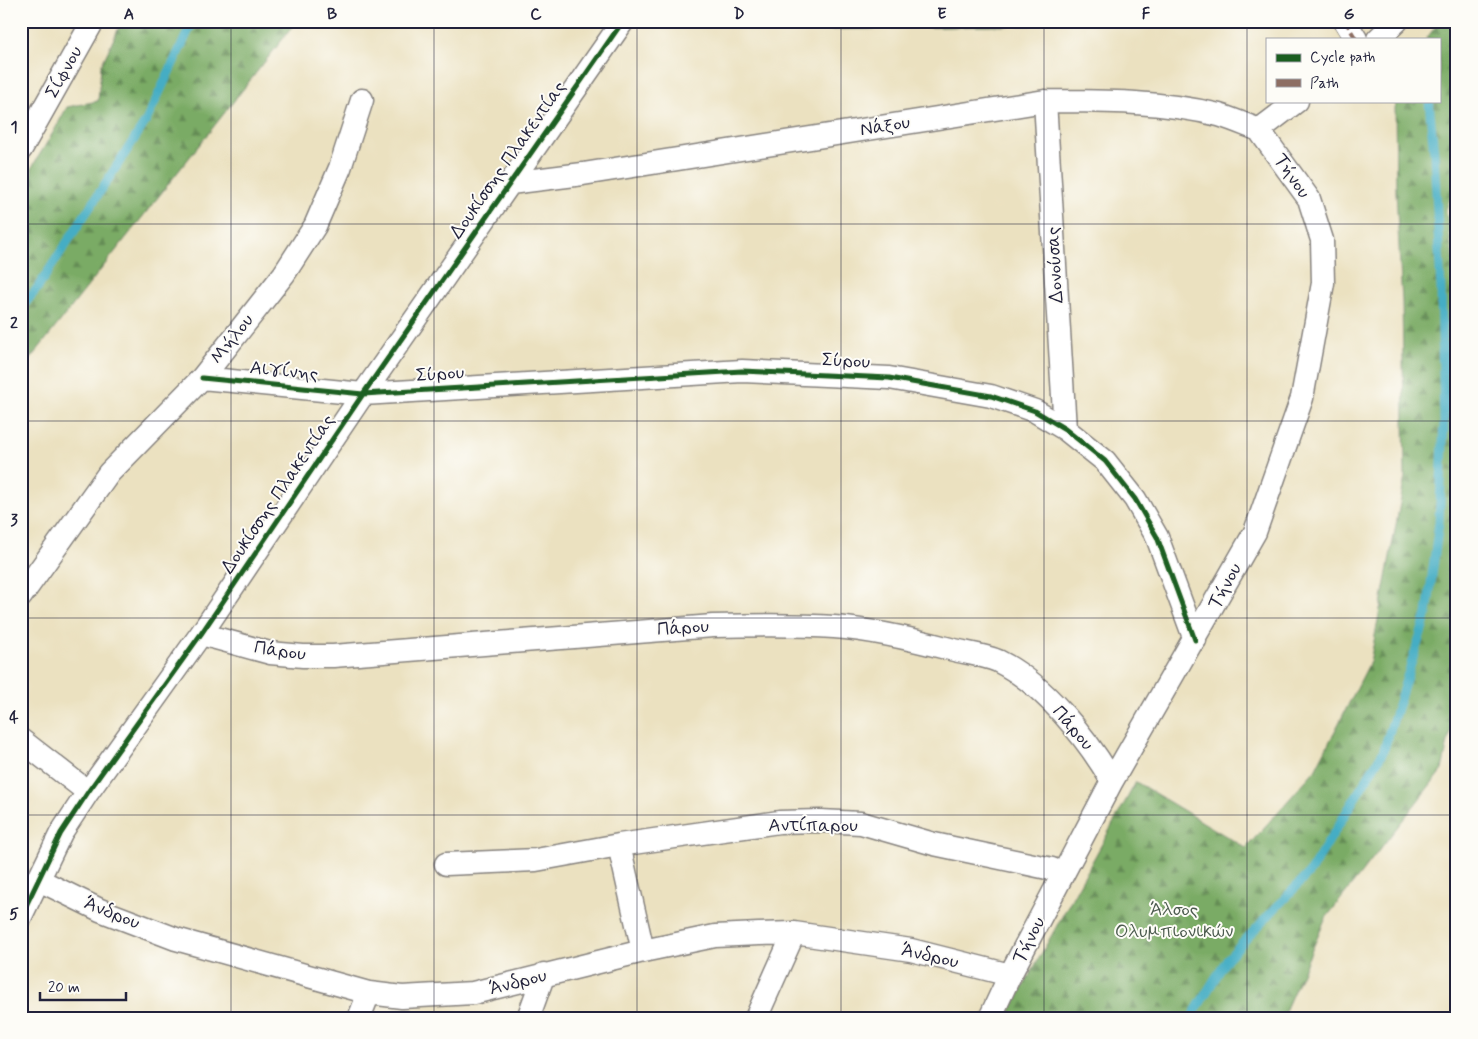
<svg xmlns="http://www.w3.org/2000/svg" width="1478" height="1039" font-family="Mynerve,sans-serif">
<defs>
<pattern id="forest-firs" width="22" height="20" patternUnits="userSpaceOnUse" patternTransform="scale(1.25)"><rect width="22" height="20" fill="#7aab65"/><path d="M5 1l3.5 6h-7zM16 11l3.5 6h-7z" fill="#648b54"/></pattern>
</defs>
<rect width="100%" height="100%" fill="#fdfcf7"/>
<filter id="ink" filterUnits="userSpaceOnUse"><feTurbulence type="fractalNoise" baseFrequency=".02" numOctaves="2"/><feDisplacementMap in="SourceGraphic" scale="10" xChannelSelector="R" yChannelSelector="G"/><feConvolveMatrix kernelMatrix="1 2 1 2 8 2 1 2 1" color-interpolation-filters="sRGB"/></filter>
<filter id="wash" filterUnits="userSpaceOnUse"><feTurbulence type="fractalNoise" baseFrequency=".0096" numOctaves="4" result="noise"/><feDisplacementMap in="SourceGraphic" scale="20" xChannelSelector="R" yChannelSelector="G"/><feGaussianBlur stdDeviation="1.12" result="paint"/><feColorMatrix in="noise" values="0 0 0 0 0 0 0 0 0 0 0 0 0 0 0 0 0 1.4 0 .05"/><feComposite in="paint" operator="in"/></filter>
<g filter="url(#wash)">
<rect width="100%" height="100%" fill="#ebe1c0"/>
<path fill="url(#forest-firs)" stroke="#4e6650" d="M 122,21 L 297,21 L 21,371 L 21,206 L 31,202 L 32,167 L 54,131 L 67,107 L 98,101 L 101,66 Z
M 803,21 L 1037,21 L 1033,25 L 822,30 Z
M 1440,21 L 1452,21 L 1457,60 L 1457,177 L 1446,210 L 1457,285 L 1457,699 L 1442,770 L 1326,918 L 1282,1018 L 1006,1018 L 1136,782 L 1246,848 L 1315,770 L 1370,662 L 1405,477 L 1402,302 L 1396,192 L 1395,101 L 1409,101 L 1415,104 L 1415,101 L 1439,101 L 1439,39 L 1426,39 Z"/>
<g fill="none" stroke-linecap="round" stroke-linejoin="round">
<path stroke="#45adc4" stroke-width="9" d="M 21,308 L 36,290 L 146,121 L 193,21
M 1191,1018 L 1227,959 L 1310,872 L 1383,752 L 1427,614 L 1439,522 L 1444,423 L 1441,289 L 1434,153 L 1429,101"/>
</g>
</g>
<g filter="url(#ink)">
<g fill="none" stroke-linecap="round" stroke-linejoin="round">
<defs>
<path id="street" d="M 1345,21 L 1356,39
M 1378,39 L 1397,21
M 1045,101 L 1065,429
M 1259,130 L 1297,101
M 21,149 L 93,21
M 510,183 L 583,174 L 1045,101 C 1103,101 1162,101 1219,115 C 1232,119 1246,125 1259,130
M 202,378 L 363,394 L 742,371 L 889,378 L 991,396 L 1035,411 L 1065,429 L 1105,461 L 1135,499 L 1157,537 L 1195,640
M 21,596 L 109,473 L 202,378 L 284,274 L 315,226 L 340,168 L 362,100
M 201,634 L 270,653 L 303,656 L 333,656 L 713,626 C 753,625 794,624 834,627 C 874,630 912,639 950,649 C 965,653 984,655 998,661 C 1043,683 1087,738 1112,781
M 21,740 L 88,792
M 619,845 L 643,951
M 446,864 L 536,860 L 619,845 L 779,822 L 820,821 L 861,823 L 934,844 L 1052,869 L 1062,874
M 37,879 L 100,910 L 176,939 L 369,993 L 402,997 L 473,993 L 643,951 L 715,936 L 759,934 L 794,933 L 911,950 L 1010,975
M 21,916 L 61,833 L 88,792 L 201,634 L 363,394 L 623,21
M 359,1018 L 369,993
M 528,1018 L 544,974
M 756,1018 L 794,933
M 990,1018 L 1010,975 L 1112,781 L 1255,532 L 1302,398 L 1323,283 L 1322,240 L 1309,199 L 1259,130"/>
</defs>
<use href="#street" stroke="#86827e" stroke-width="25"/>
<use href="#street" stroke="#fff" stroke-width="22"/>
<path stroke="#8d6e63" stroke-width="4" stroke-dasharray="8 4" stroke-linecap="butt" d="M 1345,21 L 1356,39"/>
<defs>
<path id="cycleway" d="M 202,378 L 363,394 L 742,371 L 889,378 L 991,396 L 1035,411 L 1065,429 L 1105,461 L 1135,499 L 1157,537 L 1195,640
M 21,916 L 61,833 L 88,792 L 201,634 L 363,394 L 623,21"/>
</defs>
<use href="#cycleway" stroke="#fdfcf7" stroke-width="8"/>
<use href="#cycleway" stroke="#1b5e20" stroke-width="5"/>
</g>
</g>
<path fill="none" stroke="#22223b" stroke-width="1" stroke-opacity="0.55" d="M 231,21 L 231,1018M 434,21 L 434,1018M 637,21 L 637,1018M 841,21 L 841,1018M 1044,21 L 1044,1018M 1247,21 L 1247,1018M 21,224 L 1457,224M 21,421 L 1457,421M 21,618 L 1457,618M 21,815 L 1457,815"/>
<g text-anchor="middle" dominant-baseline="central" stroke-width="4" stroke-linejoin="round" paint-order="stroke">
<g font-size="19" fill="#22223b" stroke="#fdfcf7">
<text transform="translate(64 72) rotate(-61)">Σίφνου</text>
<text transform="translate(885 126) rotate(-9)">Νάξου</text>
<text transform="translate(508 160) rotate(-55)">Δουκίσσης Πλακεντίας</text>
<text transform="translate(1292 176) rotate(56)">Τήνου</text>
<text transform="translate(1055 265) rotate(-93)">Δονούσας</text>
<text transform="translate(232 339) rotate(-52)">Μήλου</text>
<text transform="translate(846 361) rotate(3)">Σύρου</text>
<text transform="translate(284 371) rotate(6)">Αιγίνης</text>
<text transform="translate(440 374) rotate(-4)">Σύρου</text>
<text transform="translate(278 494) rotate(-56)">Δουκίσσης Πλακεντίας</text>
<text transform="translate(1225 586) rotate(-61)">Τήνου</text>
<text transform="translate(683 628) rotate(-4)">Πάρου</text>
<text transform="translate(280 651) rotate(8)">Πάρου</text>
<text transform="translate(1073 728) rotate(49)">Πάρου</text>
<text x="813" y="825">Αντίπαρου</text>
<text transform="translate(112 913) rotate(22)">Άνδρου</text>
<text transform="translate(1029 940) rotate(-63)">Τήνου</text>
<text transform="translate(930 956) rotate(13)">Άνδρου</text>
<text transform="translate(518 982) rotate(-14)">Άνδρου</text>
</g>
<g font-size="19" fill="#4c5b4f" stroke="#fdfcf7">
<text x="1174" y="909">Άλσος<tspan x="1174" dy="22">Ολυμπιονικών</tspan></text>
</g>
</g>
<rect width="1478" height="1039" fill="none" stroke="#fdfcf7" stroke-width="55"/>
<rect x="1266" y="38" width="175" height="65" fill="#fdfcf7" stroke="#a5a5ac"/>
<rect x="1276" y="54" width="25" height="8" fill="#1b5e20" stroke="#a5a5ac"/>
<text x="1310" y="62" font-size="15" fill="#22223b">Cycle path</text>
<rect x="1276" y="79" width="25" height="8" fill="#8d6e63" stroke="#a5a5ac"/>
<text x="1310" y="88" font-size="15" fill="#22223b">Path</text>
<path d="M40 992v8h86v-8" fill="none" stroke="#22223b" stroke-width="2.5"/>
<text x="48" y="992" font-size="15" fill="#22223b" stroke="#fdfcf7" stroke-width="4" paint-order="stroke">20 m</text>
<rect x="28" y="28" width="1422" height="984" fill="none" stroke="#22223b" stroke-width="2"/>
<g font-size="16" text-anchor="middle" font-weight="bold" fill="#22223b">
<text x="129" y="19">A</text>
<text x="332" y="19">B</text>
<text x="536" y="19">C</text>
<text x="739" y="19">D</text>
<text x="942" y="19">E</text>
<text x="1146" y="19">F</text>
<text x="1349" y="19">G</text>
<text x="14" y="132">1</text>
<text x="14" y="328">2</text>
<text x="14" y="525">3</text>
<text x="14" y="722">4</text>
<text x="14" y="919">5</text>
</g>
</svg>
